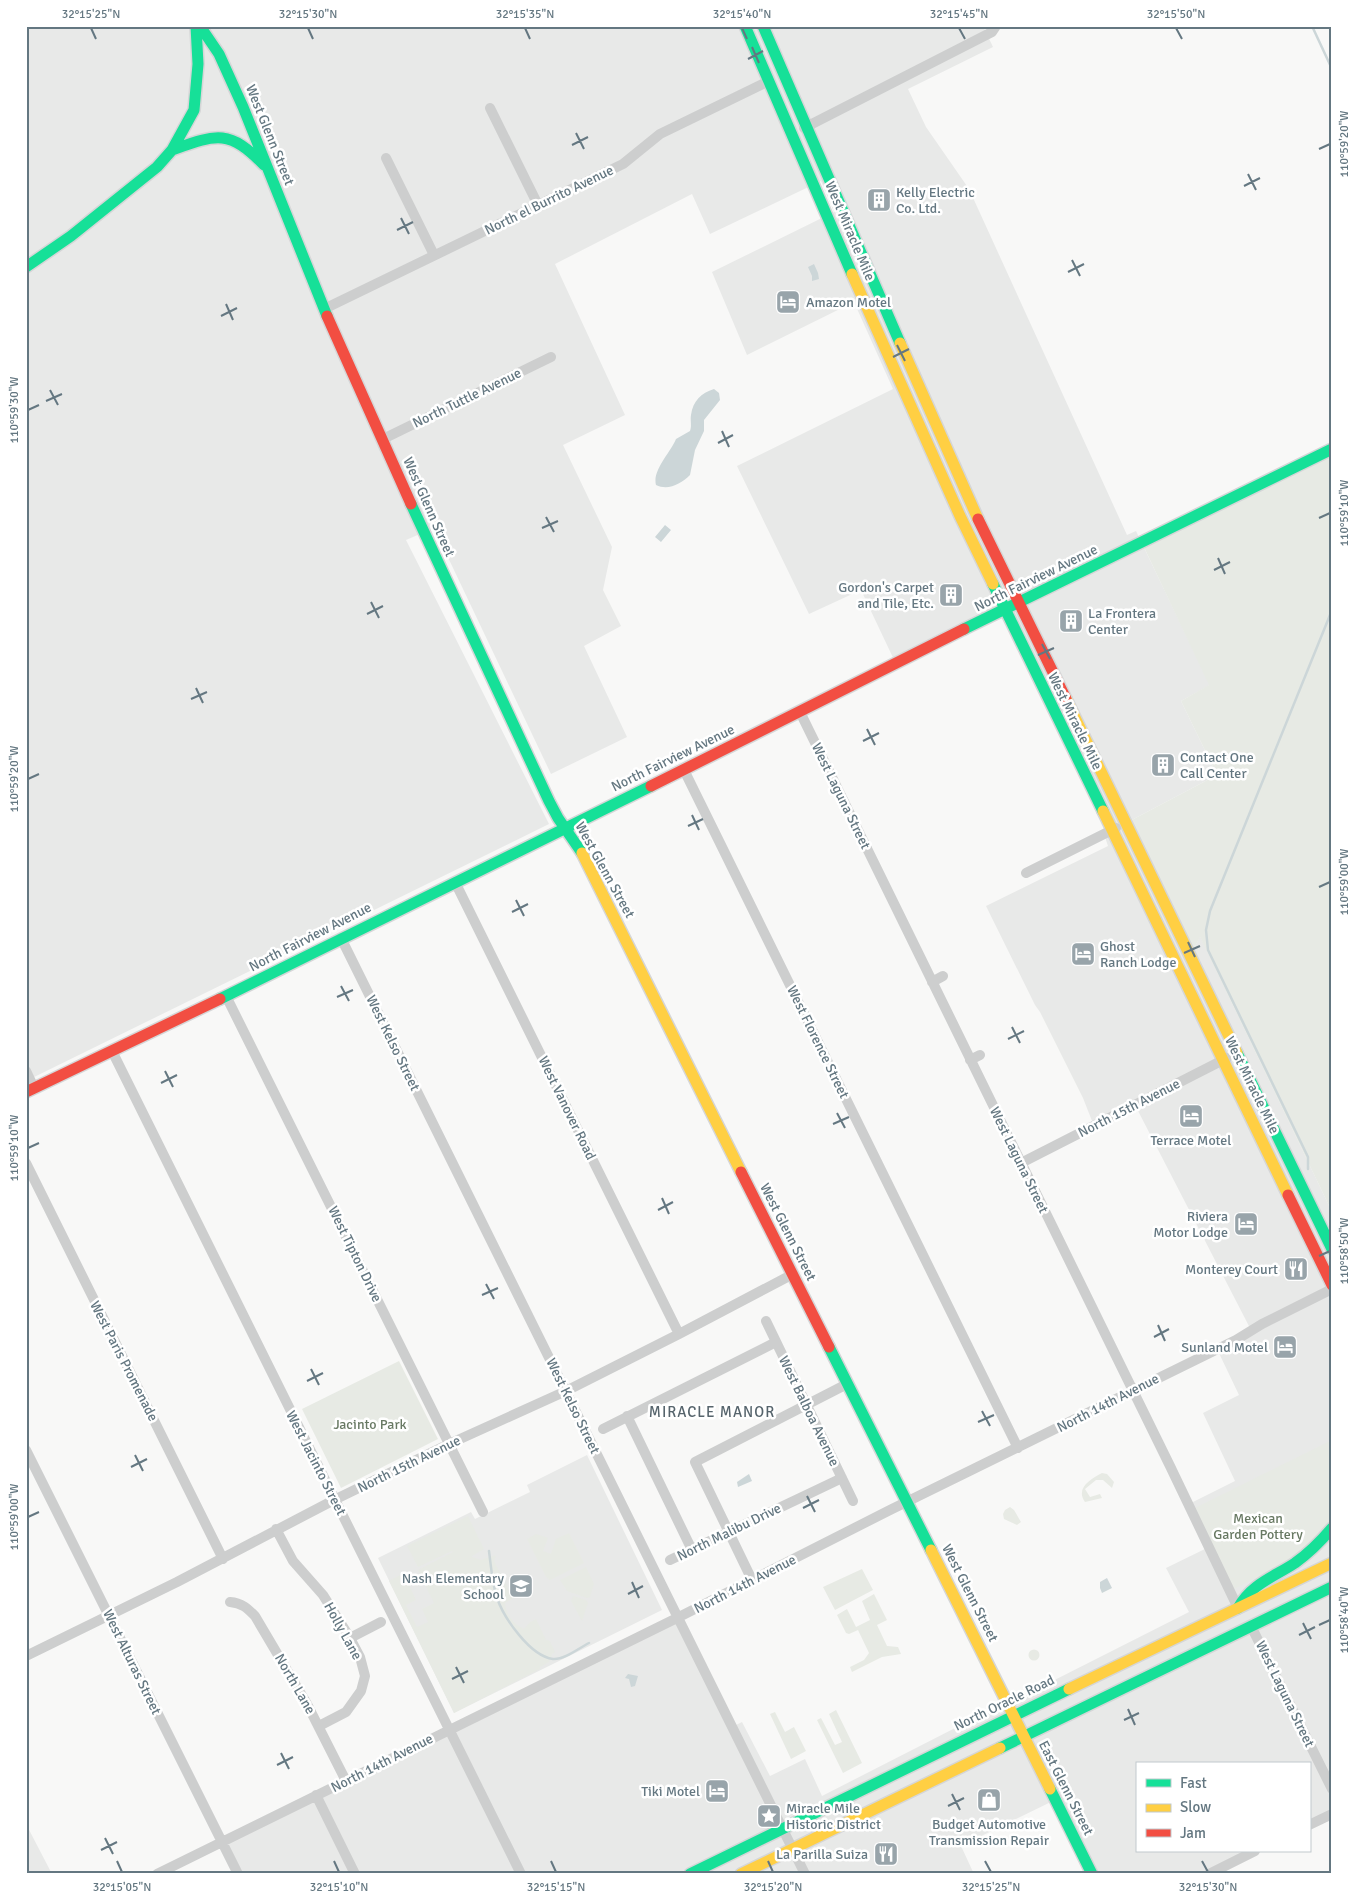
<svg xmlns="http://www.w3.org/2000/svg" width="1358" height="1900" font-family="Signika,sans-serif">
<rect width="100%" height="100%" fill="#f8f8f7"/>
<path fill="#e8e9e8" d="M 26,26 L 983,26 L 993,47 L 908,89 L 926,127 L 969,189 L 1127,535 L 1136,531 L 1210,685 L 1181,701 L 1217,775 L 1126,823 L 1191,955 L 1200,936 L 1332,1212 L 1332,1814 L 1309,1825 L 1309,1764 L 1137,1764 L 1137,1851 L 1255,1851 L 1209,1874 L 1092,1874 L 1055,1800 L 961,1846 L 974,1874 L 238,1874 L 222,1843 L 677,1618 L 732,1727 L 742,1722 L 770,1776 L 805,1759 L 822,1796 L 961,1725 L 1019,1698 L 1189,1612 L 1166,1568 L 1209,1547 L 1189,1504 L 1235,1481 L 1203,1413 L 1239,1395 L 1217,1349 L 1251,1330 L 1135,1105 L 1094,1126 L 1083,1098 L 1040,1012 L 1035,1005 L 986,906 L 1108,846 L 1104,834 L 1111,830 L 1005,610 L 896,664 L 861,590 L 809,614 L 737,466 L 893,389 L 854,302 L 747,355 L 712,272 L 834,212 L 821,181 L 710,234 L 692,194 L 555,264 L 625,415 L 563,445 L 612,547 L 603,590 L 621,626 L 584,646 L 627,737 L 551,774 L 434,528 L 406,540 L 549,824 L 26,1081 Z
M 587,1455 L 662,1610 L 454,1713 L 378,1558 L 471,1512 L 475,1519 L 530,1492 L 527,1485 Z
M 26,1824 L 52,1874 L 26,1874 Z"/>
<path fill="#e7eae4" d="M 1332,449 L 1332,1212 L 1200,937 L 1190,956 L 1126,823 L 1217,775 L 1181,701 L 1209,685 L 1142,543 Z
M 399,1361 L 438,1439 L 341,1488 L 302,1409 Z
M 1332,1440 L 1332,1519 C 1316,1551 1261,1575 1230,1591 L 1191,1510 Z
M 1102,1473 L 1107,1474 L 1114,1482 L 1112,1488 L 1103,1480 L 1096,1480 L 1085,1489 L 1090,1497 L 1100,1494 L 1102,1498 L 1085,1502 C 1075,1488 1091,1479 1102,1473 Z
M 1010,1507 L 1014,1510 L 1021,1522 L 1017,1525 L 1004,1519 L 1003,1514 L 1005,1510 Z
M 468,1516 L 484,1549 L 472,1556 L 472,1557 L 481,1560 L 496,1555 L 494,1561 L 513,1598 L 505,1603 C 506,1615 513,1624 524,1629 L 530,1622 L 536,1619 L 546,1640 L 550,1641 L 555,1652 L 552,1654 L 549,1662 L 540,1667 L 540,1669 L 454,1713 L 389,1581 L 400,1575 L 405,1584 L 408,1583 L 416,1600 L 406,1605 L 417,1627 L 428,1622 L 422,1609 L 434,1603 L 418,1570 L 453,1552 L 452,1551 L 418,1567 L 407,1546 Z
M 569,1533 L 584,1563 L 550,1580 L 546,1577 L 527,1539 L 536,1534 L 548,1538 L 543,1551 L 551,1554 L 556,1539 Z
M 586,1567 L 594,1584 L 590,1597 L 587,1598 L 567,1591 L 560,1580 Z
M 862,1569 L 873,1590 L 835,1610 L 823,1587 Z
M 874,1594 L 887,1620 L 877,1625 L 887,1646 L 898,1647 L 901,1654 L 882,1657 L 852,1672 L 850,1667 L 864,1660 L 869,1653 L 858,1630 L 849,1634 L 846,1633 L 837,1615 L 847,1609 L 856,1627 L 870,1620 L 862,1601 Z
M 573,1596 L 586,1600 L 588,1603 L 582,1621 L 571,1601 Z
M1028.5 1655a5.5 5.5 0 1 1 11 0a5.5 5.5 0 1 1-11 0Z
M 836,1710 L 862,1763 L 843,1773 L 817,1720 L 821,1718 L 835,1745 L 842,1742 L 829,1714 Z
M 775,1712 L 785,1732 L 794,1727 L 806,1751 L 791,1759 L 770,1714 Z"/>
<path fill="#ccd6d8" d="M 814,264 L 818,273 L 819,279 L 812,281 L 812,276 L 808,267 Z
M 714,389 L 719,393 L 720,400 L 704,420 L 704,431 L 695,450 L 690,475 C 681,484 668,491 656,485 C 652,470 671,452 676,439 L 690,431 C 692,425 690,421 691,415 C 693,401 701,393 714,389 Z
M 665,525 L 671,530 L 661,542 L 655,537 Z
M 1196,1107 L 1203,1121 L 1199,1124 L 1196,1124 L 1190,1110 Z
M 749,1474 L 752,1481 L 738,1487 L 737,1482 Z
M 1107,1578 L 1112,1588 L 1102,1593 L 1100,1588 L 1100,1582 Z
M 628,1674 L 638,1676 L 635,1686 L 631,1687 L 629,1679 L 625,1678 Z"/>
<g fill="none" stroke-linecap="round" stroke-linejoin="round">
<path stroke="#ccd6d8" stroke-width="2.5" d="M 1312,26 L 1332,69
M 1308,1169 L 1308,1157 L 1208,950 L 1206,930 L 1210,911 L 1332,610
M 489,1551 C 491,1566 492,1583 497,1598 C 504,1618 530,1656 553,1659 C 564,1660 579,1648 589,1643"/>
<defs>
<path id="fast" d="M 200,26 L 219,54 L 243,107 L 327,316
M 745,26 L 852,274
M 763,26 L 900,343
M 172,150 C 217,134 229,129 264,165
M 26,267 L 71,236 L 157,167 L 172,150 L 194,110 L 198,64 L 196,26
M 411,504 L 549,801 L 558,818 L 582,853
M 993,584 L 1103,811
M 964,629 L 1332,449
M 220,999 L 651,786
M 1237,1053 L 1332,1249
M 829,1347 L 931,1550
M 1238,1608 C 1251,1584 1274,1577 1295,1563 C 1309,1553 1321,1541 1332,1528
M 1000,1748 L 1332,1587
M 1050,1789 L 1092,1874
M 690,1874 L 1069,1689"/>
<path id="slow" d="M 852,274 L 960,516 L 993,584
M 900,343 L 978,519
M 1066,699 L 1237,1053
M 1103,811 L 1288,1195
M 582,853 L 741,1172
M 931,1550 L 1050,1789
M 1069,1689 L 1332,1563
M 741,1874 L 1000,1748"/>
<path id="jam" d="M 327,316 L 411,504
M 978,519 L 1066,699
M 651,786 L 964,629
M 26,1092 L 220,999
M 741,1172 L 829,1347
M 1288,1195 L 1332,1285"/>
</defs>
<use href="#fast" stroke="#d5d6d7" stroke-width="14"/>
<use href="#slow" stroke="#d5d6d7" stroke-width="14"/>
<use href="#jam" stroke="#d5d6d7" stroke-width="14"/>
<path stroke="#cdcece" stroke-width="10" d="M 490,108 L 538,205
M 804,128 L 992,32 L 996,26
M 386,158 L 434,255
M 324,309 L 623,164 L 660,134 L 769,81
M 383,439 L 551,357
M 800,712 L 1170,1466 L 1238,1608
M 684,770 L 1018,1448
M 1026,873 L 1116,828
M 455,882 L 679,1334
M 341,938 L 805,1874
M 932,982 L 943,976
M 226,996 L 483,1512
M 112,1051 L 521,1874
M 970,1060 L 980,1055
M 26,1071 L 34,1088
M 26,1163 L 223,1559
M 1021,1163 L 1227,1058
M 766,1321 L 853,1501
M 627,1416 L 692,1550
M 603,1429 L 776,1342
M 26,1450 L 238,1874
M 276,1529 L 293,1561 L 323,1595 L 350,1638 L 360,1657 L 365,1676 L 361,1691 L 346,1712 L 319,1726
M 670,1560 L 842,1478
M 752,1580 L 695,1462 L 847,1384
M 230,1602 C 242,1603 247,1608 255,1616 L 307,1704 L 346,1781
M 1251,1626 L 1332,1789
M 350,1638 L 381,1622
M 26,1656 L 177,1582 L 334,1500 L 449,1444 L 566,1391 L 679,1334 L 793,1274
M 316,1795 L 355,1874
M 1309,1825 L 1332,1814
M 157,1874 L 677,1618 L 890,1510 L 1236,1340 L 1262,1324 L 1332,1289
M 1209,1874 L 1255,1851"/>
<use href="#fast" stroke="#16e098" stroke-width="11"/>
<use href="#slow" stroke="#ffcf43" stroke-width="11"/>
<use href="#jam" stroke="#f24e42" stroke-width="11"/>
</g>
<path fill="none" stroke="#647781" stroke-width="2" d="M 91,28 L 96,39M 308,28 L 313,39M 525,28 L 530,39M 742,28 L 747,39M 959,28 L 965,39M 1176,28 L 1182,39M 752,47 L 759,63M 748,59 L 763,51M 576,133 L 584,149M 572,145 L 588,137M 1319,149 L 1330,144M 1248,174 L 1256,190M 1244,186 L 1260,178M 401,218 L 409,234M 397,230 L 413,222M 1072,260 L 1080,276M 1068,272 L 1084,264M 226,304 L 233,320M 221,316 L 237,308M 897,345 L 905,361M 893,357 L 909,349M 50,390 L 58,405M 46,401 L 62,394M 28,410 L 39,405M 722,431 L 729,447M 718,443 L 733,435M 546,517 L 554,532M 1319,518 L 1330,513M 542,528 L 558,521M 1218,558 L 1225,574M 1214,570 L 1230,562M 371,602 L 379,618M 367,614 L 383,606M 1042,644 L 1050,659M 1038,655 L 1054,648M 196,688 L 203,703M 191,699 L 207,692M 867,729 L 875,745M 863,741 L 879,733M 28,779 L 39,774M 692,815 L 699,830M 688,826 L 703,819M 1319,887 L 1330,882M 516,900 L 524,916M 512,912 L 528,904M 1188,942 L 1195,957M 1184,953 L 1200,946M 341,986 L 349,1001M 337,997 L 353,990M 1012,1027 L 1020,1043M 1008,1039 L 1024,1031M 165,1071 L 173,1087M 161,1083 L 177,1075M 837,1113 L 845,1128M 833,1124 L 849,1117M 28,1148 L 39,1143M 662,1198 L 669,1214M 658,1210 L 673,1202M 1319,1256 L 1330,1251M 486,1284 L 494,1299M 482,1295 L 498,1288M 1158,1325 L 1165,1341M 1154,1337 L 1169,1329M 311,1369 L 319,1385M 307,1381 L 323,1373M 982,1411 L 990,1426M 978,1422 L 994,1415M 135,1455 L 143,1471M 131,1467 L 147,1459M 807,1496 L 815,1512M 803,1508 L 819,1500M 28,1517 L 39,1512M 632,1582 L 639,1598M 628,1594 L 643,1586M 1303,1623 L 1311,1639M 1319,1625 L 1330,1620M 1299,1635 L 1315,1627M 456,1667 L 464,1683M 452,1679 L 468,1671M 1128,1709 L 1135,1725M 1124,1720 L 1139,1713M 281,1753 L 289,1769M 277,1765 L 293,1757M 952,1794 L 960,1810M 948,1806 L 964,1798M 105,1838 L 113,1854M 101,1850 L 117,1842M 117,1861 L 122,1872M 334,1861 L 339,1872M 551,1861 L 556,1872M 768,1861 L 773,1872M 985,1861 L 991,1872M 1202,1861 L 1208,1872"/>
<defs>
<symbol id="building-square" viewBox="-11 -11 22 22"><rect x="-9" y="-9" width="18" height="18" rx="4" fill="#98a4aa" stroke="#fff"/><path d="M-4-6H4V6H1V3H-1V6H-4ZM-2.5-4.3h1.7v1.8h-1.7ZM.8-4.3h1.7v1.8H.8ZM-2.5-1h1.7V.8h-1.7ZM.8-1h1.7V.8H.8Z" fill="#fff"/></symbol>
<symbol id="hotel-square" viewBox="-11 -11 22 22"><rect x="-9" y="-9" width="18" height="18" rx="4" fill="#98a4aa" stroke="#fff"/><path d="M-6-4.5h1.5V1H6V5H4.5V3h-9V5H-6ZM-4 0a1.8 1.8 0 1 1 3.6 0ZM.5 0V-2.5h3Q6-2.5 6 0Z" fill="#fff"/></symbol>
<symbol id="restaurant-square" viewBox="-11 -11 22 22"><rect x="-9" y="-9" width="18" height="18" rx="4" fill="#98a4aa" stroke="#fff"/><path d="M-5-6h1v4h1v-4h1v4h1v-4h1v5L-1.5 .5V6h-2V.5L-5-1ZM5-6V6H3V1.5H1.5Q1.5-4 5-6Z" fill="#fff"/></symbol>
<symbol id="school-square" viewBox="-11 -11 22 22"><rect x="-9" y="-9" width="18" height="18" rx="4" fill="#98a4aa" stroke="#fff"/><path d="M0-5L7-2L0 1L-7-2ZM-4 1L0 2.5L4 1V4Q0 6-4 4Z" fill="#fff"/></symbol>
<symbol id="shop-square" viewBox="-11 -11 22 22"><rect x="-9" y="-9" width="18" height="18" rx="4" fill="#98a4aa" stroke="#fff"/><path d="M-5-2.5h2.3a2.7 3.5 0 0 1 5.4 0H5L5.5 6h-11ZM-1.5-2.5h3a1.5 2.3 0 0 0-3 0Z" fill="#fff"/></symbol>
<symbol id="sight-square" viewBox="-11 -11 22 22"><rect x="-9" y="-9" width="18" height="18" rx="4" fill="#98a4aa" stroke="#fff"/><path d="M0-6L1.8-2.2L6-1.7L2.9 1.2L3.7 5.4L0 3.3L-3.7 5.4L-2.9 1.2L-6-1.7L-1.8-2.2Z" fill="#fff"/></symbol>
</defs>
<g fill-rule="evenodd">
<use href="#building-square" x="865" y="186" width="28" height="28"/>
<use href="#hotel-square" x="774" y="288" width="28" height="28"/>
<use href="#building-square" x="937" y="581" width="28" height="28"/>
<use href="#building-square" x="1057" y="607" width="28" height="28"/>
<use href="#building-square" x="1149" y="751" width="28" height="28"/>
<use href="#hotel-square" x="1069" y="940" width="28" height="28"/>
<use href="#hotel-square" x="1177" y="1102" width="28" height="28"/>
<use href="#hotel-square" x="1232" y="1210" width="28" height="28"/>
<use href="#restaurant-square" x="1282" y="1255" width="28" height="28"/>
<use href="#hotel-square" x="1271" y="1333" width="28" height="28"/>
<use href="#school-square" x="507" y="1572" width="28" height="28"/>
<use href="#hotel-square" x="703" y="1777" width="28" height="28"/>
<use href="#shop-square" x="975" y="1786" width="28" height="28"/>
<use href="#sight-square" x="755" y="1802" width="28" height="28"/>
<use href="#restaurant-square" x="872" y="1840" width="28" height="28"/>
</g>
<g text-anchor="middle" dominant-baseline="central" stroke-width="5" stroke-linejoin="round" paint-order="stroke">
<g font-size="14" fill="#647781" stroke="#fff">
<text transform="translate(270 135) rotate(68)">West Glenn Street</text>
<text transform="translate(549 200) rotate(-26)">North el Burrito Avenue</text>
<text transform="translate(850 231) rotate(67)">West Miracle Mile</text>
<text transform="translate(467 398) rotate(-26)">North Tuttle Avenue</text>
<text transform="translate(429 507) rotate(66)">West Glenn Street</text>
<text transform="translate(1036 578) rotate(-26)">North Fairview Avenue</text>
<text transform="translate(1075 721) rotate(64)">West Miracle Mile</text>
<text transform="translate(673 758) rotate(-26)">North Fairview Avenue</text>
<text transform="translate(841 796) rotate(64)">West Laguna Street</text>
<text transform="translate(605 870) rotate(61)">West Glenn Street</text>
<text transform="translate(310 937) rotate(-27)">North Fairview Avenue</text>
<text transform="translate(818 1042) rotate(64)">West Florence Street</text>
<text transform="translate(393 1043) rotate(64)">West Kelso Street</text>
<text transform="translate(1252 1085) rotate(64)">West Miracle Mile</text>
<text transform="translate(567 1108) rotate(64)">West Vanover Road</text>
<text transform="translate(1129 1108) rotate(-27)">North 15th Avenue</text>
<text transform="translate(1019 1160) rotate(64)">West Laguna Street</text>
<text transform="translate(788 1232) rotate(63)">West Glenn Street</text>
<text transform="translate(355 1254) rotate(64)">West Tipton Drive</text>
<text transform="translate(124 1361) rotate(63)">West Paris Promenade</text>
<text transform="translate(1108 1403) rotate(-27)">North 14th Avenue</text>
<text transform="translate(573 1406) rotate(64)">West Kelso Street</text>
<text transform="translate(809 1411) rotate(64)">West Balboa Avenue</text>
<text transform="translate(316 1463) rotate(63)">West Jacinto Street</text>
<text transform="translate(409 1464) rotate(-26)">North 15th Avenue</text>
<text transform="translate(729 1532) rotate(-26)">North Malibu Drive</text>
<text transform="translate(745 1584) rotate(-27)">North 14th Avenue</text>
<text transform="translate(970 1593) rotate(63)">West Glenn Street</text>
<text transform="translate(343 1631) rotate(61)">Holly Lane</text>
<text transform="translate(132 1662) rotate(64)">West Alturas Street</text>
<text transform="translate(295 1684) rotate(60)">North Lane</text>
<text transform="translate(1285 1694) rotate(64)">West Laguna Street</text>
<text transform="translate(1004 1703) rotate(-26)">North Oracle Road</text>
<text transform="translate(382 1763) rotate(-27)">North 14th Avenue</text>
<text transform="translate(1066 1788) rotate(63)">East Glenn Street</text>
</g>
<g font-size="14" fill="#647781" stroke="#fff" text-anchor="end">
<text x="896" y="192" text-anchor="start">Kelly Electric<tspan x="896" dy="16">Co. Ltd.</tspan></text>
<text x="806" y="302" text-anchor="start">Amazon Motel</text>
<text x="934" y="587">Gordon's Carpet<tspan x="934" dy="16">and Tile, Etc.</tspan></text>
<text x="1088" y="613" text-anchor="start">La Frontera<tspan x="1088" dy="16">Center</tspan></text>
<text x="1180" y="757" text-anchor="start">Contact One<tspan x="1180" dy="16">Call Center</tspan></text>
<text x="1100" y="946" text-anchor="start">Ghost<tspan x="1100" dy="16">Ranch Lodge</tspan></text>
<text x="1191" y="1140" text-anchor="middle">Terrace Motel</text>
<text x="1228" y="1216">Riviera<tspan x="1228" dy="16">Motor Lodge</tspan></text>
<text x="1278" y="1269">Monterey Court</text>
<text x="1268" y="1347">Sunland Motel</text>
<text x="504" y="1578">Nash Elementary<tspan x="504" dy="16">School</tspan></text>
<text x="700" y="1791">Tiki Motel</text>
<text x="786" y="1808" text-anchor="start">Miracle Mile<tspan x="786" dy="16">Historic District</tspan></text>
<text x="989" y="1824" text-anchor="middle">Budget Automotive<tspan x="989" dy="16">Transmission Repair</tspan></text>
<text x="868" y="1854">La Parilla Suiza</text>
</g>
<g font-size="14" fill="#687963" stroke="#fff">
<text x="370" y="1424">Jacinto Park</text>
<text x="1258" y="1518">Mexican<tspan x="1258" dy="16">Garden Pottery</tspan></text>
</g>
<g font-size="15" letter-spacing="1" fill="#56646c" stroke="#fff">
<text x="712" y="1412">MIRACLE MANOR</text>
</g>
</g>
<rect width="1358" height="1900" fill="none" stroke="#ffffff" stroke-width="55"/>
<rect x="1136" y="1762" width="175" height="90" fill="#ffffff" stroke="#c1c9cd"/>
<rect x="1146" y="1779" width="25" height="8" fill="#16e098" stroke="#c1c9cd"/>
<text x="1180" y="1788" font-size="15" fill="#647781">Fast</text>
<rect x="1146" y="1804" width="25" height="8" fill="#ffcf43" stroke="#c1c9cd"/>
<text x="1180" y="1812" font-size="15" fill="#647781">Slow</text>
<rect x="1146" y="1829" width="25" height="8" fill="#f24e42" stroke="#c1c9cd"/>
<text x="1180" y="1838" font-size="15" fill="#647781">Jam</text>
<rect x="28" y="28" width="1302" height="1844" fill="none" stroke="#647781" stroke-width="2"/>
<g font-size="12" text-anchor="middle" fill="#647781">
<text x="91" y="18">32°15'25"N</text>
<text x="308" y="18">32°15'30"N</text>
<text x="525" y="18">32°15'35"N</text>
<text x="742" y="18">32°15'40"N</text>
<text x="959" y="18">32°15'45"N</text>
<text x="1176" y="18">32°15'50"N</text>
<text transform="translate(1344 144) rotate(-90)" y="4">110°59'20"W</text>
<text transform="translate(14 410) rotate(-90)" y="4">110°59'30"W</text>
<text transform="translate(1344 513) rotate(-90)" y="4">110°59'10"W</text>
<text transform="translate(14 779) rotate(-90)" y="4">110°59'20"W</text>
<text transform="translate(1344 882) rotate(-90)" y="4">110°59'00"W</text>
<text transform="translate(14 1148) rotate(-90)" y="4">110°59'10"W</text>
<text transform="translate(1344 1251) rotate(-90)" y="4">110°58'50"W</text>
<text transform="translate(14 1517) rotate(-90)" y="4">110°59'00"W</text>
<text transform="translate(1344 1620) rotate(-90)" y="4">110°58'40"W</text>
<text x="122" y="1891">32°15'05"N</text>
<text x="339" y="1891">32°15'10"N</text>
<text x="556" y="1891">32°15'15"N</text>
<text x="773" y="1891">32°15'20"N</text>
<text x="991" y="1891">32°15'25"N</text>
<text x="1208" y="1891">32°15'30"N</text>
</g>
</svg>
